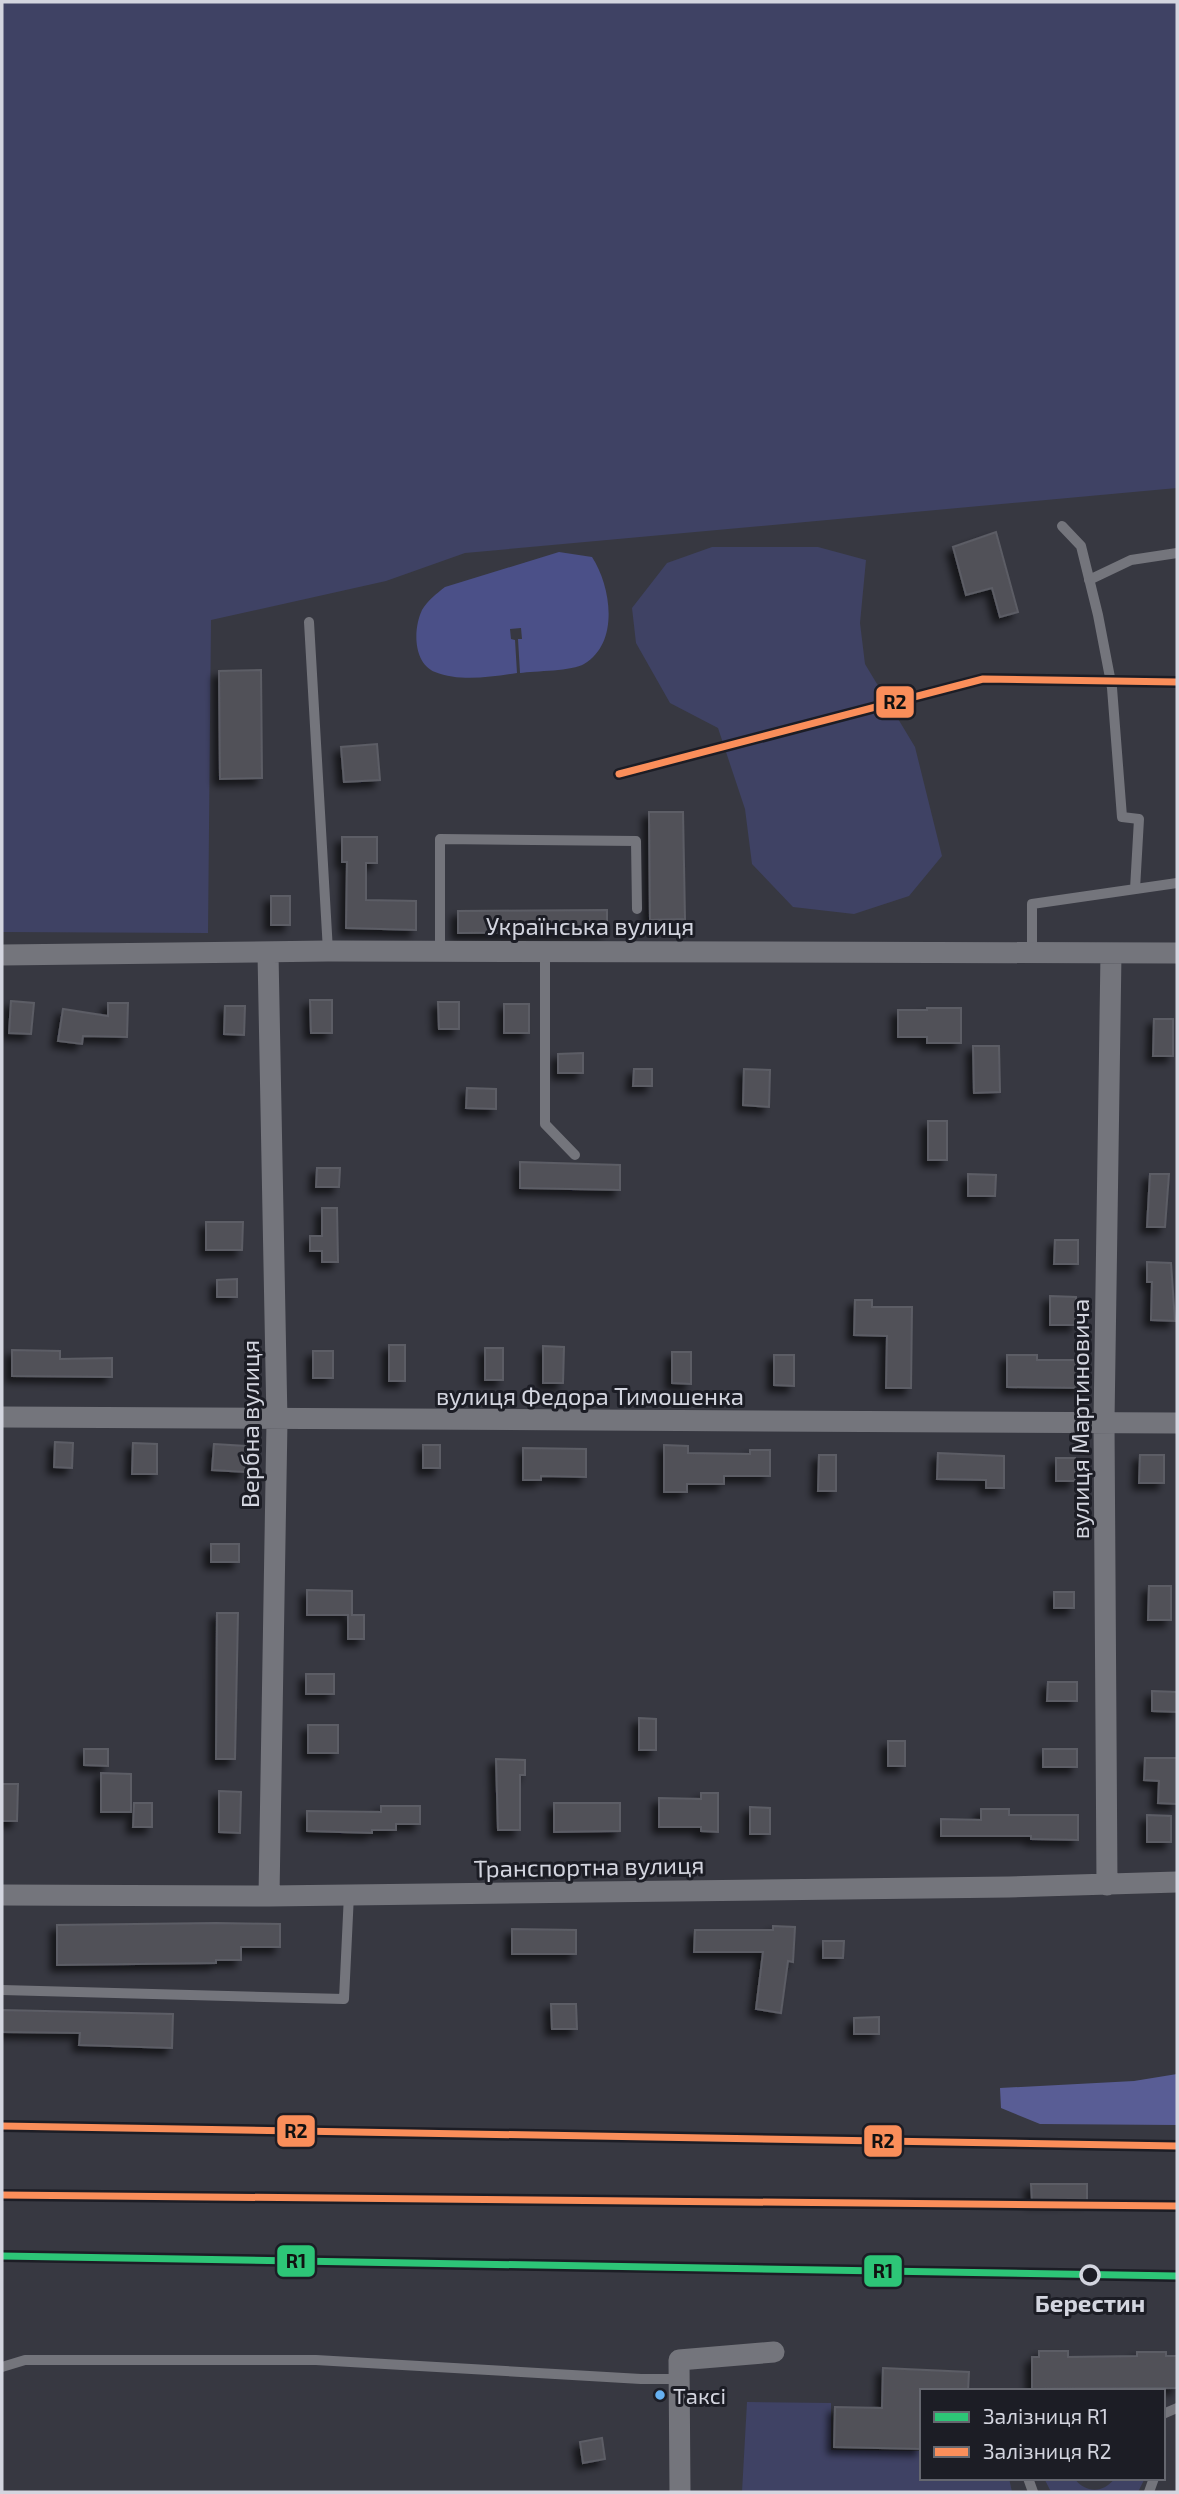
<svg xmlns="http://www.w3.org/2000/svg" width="1179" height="2494" font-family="'Exo 2',sans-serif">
<defs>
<filter id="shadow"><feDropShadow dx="-6" dy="6" stdDeviation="3.5" flood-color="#0009"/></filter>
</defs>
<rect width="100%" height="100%" fill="#373841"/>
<path fill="#3f4264" d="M 2,2 L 1177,2 L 1177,488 L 465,553 L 386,581 L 211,620 L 208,933 L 2,932 Z
M 712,547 L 818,547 L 866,560 L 860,623 L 865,664 L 915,747 L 942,856 L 909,896 L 854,914 L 793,907 L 752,864 L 745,809 L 718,728 L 670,703 L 636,643 L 632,608 L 667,563 Z
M 747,2402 L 831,2403 L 831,2450 L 922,2451 L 922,2478 L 1009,2478 L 1012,2492 L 742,2492 Z
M 1044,2478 L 1074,2478 C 1086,2494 1104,2493 1115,2478 L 1145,2478 L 1138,2492 L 1051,2492 Z"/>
<path fill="#595d95" d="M 1177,2074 L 1177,2125 L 1040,2124 L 1001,2108 L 1000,2088 L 1134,2081 Z"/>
<path fill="#4b5088" d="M 559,552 L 592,557 C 611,586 620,643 584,664 C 573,671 535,671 520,673 L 518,639 L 522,639 L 521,628 L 510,629 L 511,639 L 515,640 L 517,673 C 491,677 460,682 435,672 C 413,663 413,629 422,610 C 428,600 436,594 445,587 Z"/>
<path fill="#515159" stroke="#5c5d65" stroke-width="2" filter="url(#shadow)" d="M 996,532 L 1018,612 L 1000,617 L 992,588 L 966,595 L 953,547 Z
M 261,670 L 262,778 L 220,779 L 219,671 Z
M 377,744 L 380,780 L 344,782 L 341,747 Z
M 649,812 L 683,812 L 685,919 L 650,920 Z
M 342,837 L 377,837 L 377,863 L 366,863 L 366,900 L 416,901 L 416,930 L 346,928 L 347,862 L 342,862 Z
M 271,896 L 290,896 L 290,925 L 271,925 Z
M 607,910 L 607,932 L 458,933 L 458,911 Z
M 310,1000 L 332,1000 L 332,1033 L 311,1033 Z
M 11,1001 L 34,1003 L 31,1034 L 9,1033 Z
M 438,1002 L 459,1002 L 459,1029 L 439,1029 Z
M 108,1003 L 128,1003 L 127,1037 L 83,1036 L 82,1044 L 58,1041 L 63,1009 L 108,1016 Z
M 504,1004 L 529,1004 L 529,1033 L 504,1033 Z
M 225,1006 L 245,1006 L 244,1035 L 224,1034 Z
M 927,1008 L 961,1008 L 961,1043 L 927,1043 L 927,1037 L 898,1037 L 898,1010 L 927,1010 Z
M 1154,1019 L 1173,1019 L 1173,1056 L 1153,1056 Z
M 973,1046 L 999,1046 L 1000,1092 L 974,1093 Z
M 583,1053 L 583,1073 L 558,1073 L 558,1054 Z
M 634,1069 L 652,1069 L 652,1086 L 633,1086 Z
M 744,1069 L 770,1070 L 769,1107 L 743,1105 Z
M 467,1088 L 496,1089 L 496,1109 L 466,1108 Z
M 928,1121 L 947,1121 L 947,1160 L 928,1160 Z
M 520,1162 L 620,1165 L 620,1190 L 520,1188 Z
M 317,1168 L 340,1168 L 339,1187 L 316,1187 Z
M 968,1174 L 996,1175 L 995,1196 L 968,1196 Z
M 1150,1174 L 1169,1174 L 1165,1227 L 1147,1227 Z
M 322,1208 L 337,1208 L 338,1262 L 322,1262 L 322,1251 L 310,1251 L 310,1236 L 322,1236 Z
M 206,1222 L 243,1222 L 242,1250 L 206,1250 Z
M 1055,1240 L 1078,1240 L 1078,1264 L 1054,1264 Z
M 1147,1262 L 1171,1263 L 1175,1321 L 1151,1320 L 1152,1282 L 1147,1282 Z
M 237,1279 L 237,1297 L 217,1297 L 217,1280 Z
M 1050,1296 L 1076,1297 L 1076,1325 L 1050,1325 Z
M 855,1300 L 872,1300 L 872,1307 L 912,1307 L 911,1388 L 886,1388 L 887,1336 L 854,1335 Z
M 389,1345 L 405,1345 L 405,1381 L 389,1381 Z
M 543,1346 L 564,1347 L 563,1383 L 543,1383 Z
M 485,1348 L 503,1348 L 503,1380 L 485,1380 Z
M 12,1350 L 60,1351 L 60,1359 L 112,1358 L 112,1377 L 12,1376 Z
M 313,1351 L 333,1351 L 333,1378 L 313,1378 Z
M 672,1352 L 691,1352 L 691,1384 L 672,1383 Z
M 774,1355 L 794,1355 L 794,1386 L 774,1385 Z
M 1007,1355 L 1037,1355 L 1037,1360 L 1082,1360 L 1082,1388 L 1007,1387 Z
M 55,1442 L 73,1443 L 72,1468 L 54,1467 Z
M 133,1443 L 157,1444 L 157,1474 L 132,1474 Z
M 214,1444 L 246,1446 L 245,1472 L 212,1470 Z
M 423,1445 L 440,1445 L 440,1468 L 423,1468 Z
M 664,1445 L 688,1446 L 688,1453 L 750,1454 L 750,1450 L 770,1450 L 770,1476 L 724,1476 L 724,1484 L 687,1484 L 687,1492 L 664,1492 Z
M 523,1448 L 586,1449 L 586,1477 L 541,1476 L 541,1480 L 523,1480 Z
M 938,1453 L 1004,1456 L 1004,1488 L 986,1488 L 986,1480 L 937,1479 Z
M 819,1455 L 836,1455 L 836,1491 L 818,1491 Z
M 1140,1455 L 1164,1455 L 1164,1483 L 1139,1483 Z
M 1056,1458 L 1075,1458 L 1075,1481 L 1056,1481 Z
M 211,1544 L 239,1544 L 239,1562 L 211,1562 Z
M 1149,1586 L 1171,1586 L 1171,1620 L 1148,1620 Z
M 307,1590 L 352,1591 L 352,1615 L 364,1615 L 364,1639 L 348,1639 L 348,1615 L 307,1615 Z
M 1054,1592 L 1074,1592 L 1074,1608 L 1054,1608 Z
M 217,1613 L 238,1613 L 235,1759 L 216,1759 Z
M 306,1674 L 334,1674 L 334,1694 L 306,1694 Z
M 1048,1682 L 1077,1682 L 1077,1701 L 1047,1701 Z
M 1152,1691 L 1177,1692 L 1177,1712 L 1152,1711 Z
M 639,1718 L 656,1719 L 656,1750 L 639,1750 Z
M 308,1725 L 338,1725 L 338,1753 L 308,1753 Z
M 888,1741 L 905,1741 L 905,1766 L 888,1766 Z
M 84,1749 L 108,1749 L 108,1766 L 84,1765 Z
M 1043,1749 L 1077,1749 L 1077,1767 L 1043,1767 Z
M 1145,1758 L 1177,1758 L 1177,1804 L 1158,1803 L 1159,1781 L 1144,1780 Z
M 496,1759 L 525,1760 L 525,1775 L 520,1775 L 520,1830 L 498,1830 Z
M 101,1773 L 131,1774 L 131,1812 L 101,1812 Z
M 2,1784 L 18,1784 L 17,1821 L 2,1821 Z
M 219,1791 L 241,1792 L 240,1833 L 219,1832 Z
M 701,1793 L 718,1793 L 718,1832 L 701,1831 L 701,1827 L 659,1827 L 659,1798 L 701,1799 Z
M 134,1803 L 152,1803 L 152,1827 L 133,1827 Z
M 554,1803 L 620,1803 L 620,1831 L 554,1832 Z
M 381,1806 L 420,1806 L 420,1824 L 396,1824 L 396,1830 L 372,1830 L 372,1833 L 307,1831 L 307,1811 L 381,1812 Z
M 750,1807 L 770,1808 L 770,1834 L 750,1834 Z
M 981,1809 L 1009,1809 L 1009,1815 L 1078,1815 L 1078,1840 L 1031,1839 L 1031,1836 L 941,1836 L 941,1819 L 981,1820 Z
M 1147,1815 L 1171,1816 L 1171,1842 L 1147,1842 Z
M 216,1923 L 280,1924 L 280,1947 L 241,1947 L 241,1960 L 216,1960 L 216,1963 L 57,1965 L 57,1925 Z
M 773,1926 L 795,1927 L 793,1962 L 788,1961 L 781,2013 L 756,2009 L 763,1952 L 694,1952 L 695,1930 L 773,1930 Z
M 512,1929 L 576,1930 L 576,1954 L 512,1954 Z
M 823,1941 L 844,1941 L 843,1958 L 823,1958 Z
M 551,2004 L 576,2004 L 577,2029 L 552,2029 Z
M 2,2010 L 173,2014 L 172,2048 L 79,2045 L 80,2033 L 2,2032 Z
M 879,2017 L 879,2034 L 854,2034 L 854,2018 Z
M 1031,2184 L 1087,2184 L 1087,2200 L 1032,2201 Z
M 1039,2351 L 1068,2351 L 1068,2357 L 1137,2356 L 1137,2352 L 1166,2352 L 1166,2356 L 1177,2356 L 1177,2388 L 1032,2389 L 1032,2357 L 1039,2357 Z
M 883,2368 L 969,2372 L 968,2391 L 922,2391 L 922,2449 L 834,2447 L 835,2407 L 882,2408 Z
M 602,2438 L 605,2459 L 583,2463 L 580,2442 Z"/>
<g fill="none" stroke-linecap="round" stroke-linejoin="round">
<path stroke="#74757c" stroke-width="10" d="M 1062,526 L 1081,546 L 1098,615 L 1112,688 L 1122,817 L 1139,819 L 1135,889
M 1089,580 L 1131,560 L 1177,553
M 309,622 L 328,951
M 440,951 L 440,839 L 636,841 L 637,909
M 545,951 L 545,1124 L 575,1155
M 1032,952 L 1032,904 L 1177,883
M 2,1990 L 344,1999 L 349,1894
M 2,2367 L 25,2360 L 316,2360 L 641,2379 L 680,2379
M 1163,2414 L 1177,2408
M 1028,2478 L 1033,2492
M 1149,2492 L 1154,2478"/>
<path stroke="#74757c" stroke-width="21" d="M 268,953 L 277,1421 L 269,1896
M 2,955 L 328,951 L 1177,953
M 2,1417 L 1177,1423
M 1107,1885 L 1104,1422 L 1111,953
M 2,1895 L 269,1896 L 1009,1887 L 1177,1882
M 680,2492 L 679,2360 L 774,2352"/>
<defs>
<path id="rail-1" d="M 2,2256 L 1177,2276"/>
<path id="rail-2" d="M 619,774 L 983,679 L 1177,682
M 2,2126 L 1177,2146
M 2,2195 L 1177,2206"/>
</defs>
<use href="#rail-1" stroke="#1c1d25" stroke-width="12"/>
<use href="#rail-2" stroke="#1c1d25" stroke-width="12"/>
<use href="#rail-1" stroke="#2dc577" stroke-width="7"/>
<use href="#rail-2" stroke="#fa8e5a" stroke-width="7"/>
</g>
<circle fill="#1c1d25" stroke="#d3d5df" stroke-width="3.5" cx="1090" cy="2275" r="9"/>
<circle fill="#66b1f2" stroke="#1c1d25" stroke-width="2.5" cx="660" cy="2395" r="6"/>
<g text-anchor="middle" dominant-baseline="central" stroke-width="6" stroke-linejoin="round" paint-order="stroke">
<g font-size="22" fill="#d3d5df" stroke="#1c1d25" text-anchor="start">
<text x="673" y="2395">Таксі</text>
</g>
<g font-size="24" fill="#d3d5df" stroke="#1c1d25">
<text x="590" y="925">Українська вулиця</text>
<text x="590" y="1395">вулиця Федора Тимошенка</text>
<text transform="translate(1079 1419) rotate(-90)">вулиця Мартиновича</text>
<text transform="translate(249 1424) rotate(-90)">Вербна вулиця</text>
<text transform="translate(589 1866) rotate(-1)">Транспортна вулиця</text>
</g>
<g font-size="24" font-weight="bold" fill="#d3d5df" stroke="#1c1d25">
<text x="1090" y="2302">Берестин</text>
</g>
</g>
<g stroke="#1c1d25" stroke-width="2.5">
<rect x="875" y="685" width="40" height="34" rx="7" fill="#fa8e5a"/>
<rect x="276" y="2114" width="40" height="34" rx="7" fill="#fa8e5a"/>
<rect x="863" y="2124" width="40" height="34" rx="7" fill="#fa8e5a"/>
<rect x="276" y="2244" width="40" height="34" rx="7" fill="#2dc577"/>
<rect x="863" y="2254" width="40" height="34" rx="7" fill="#2dc577"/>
</g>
<g font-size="19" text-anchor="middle" font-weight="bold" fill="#111">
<text x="895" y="709">R2</text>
<text x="296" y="2138">R2</text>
<text x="883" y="2148">R2</text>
<text x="296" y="2268">R1</text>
<text x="883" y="2278">R1</text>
</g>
<rect width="1179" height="2494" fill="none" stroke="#d3d5df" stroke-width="7"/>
<rect x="920" y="2389" width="245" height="91" fill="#1c1d25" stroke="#65676f" stroke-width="2"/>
<rect x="934" y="2412" width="35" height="10" fill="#2dc577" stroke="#65676f" stroke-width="2"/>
<text x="983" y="2424" font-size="21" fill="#d3d5df">Залізниця R1</text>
<rect x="934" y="2447" width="35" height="10" fill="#fa8e5a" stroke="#65676f" stroke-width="2"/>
<text x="983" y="2459" font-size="21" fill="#d3d5df">Залізниця R2</text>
</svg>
